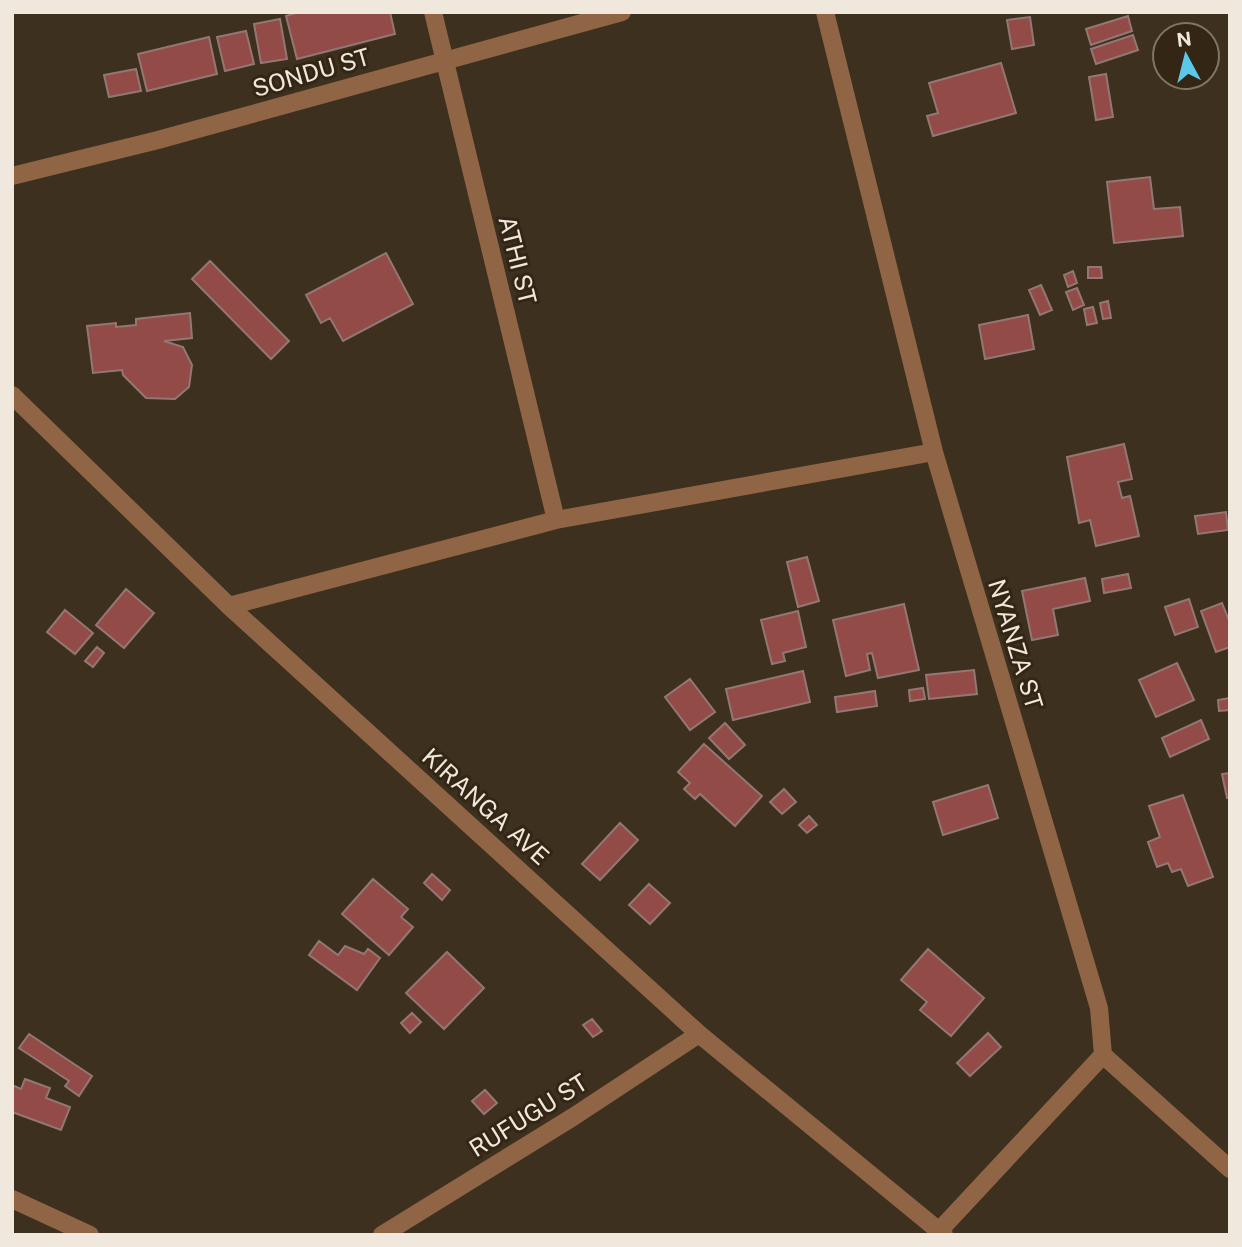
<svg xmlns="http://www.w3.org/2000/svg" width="1242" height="1247" font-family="'Public Sans',sans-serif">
<rect width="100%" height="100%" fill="#3e301e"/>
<path fill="#924b46" stroke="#937774" stroke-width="2" d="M 299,12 L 390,12 L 395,34 L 297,59 L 286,16 Z
M 1128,16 L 1132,31 L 1091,45 L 1086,29 Z
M 1030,17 L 1034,45 L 1012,49 L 1007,20 Z
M 280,19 L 287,59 L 261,63 L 254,24 Z
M 246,31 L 254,64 L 225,71 L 217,37 Z
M 1133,35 L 1138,50 L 1096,64 L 1091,49 Z
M 209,37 L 217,74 L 147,91 L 138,54 Z
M 1001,63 L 1016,113 L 933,136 L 927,116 L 938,113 L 929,83 Z
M 136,69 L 141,91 L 109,97 L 104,75 Z
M 1106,74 L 1113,117 L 1096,120 L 1089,77 Z
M 1150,177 L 1154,209 L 1180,207 L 1183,236 L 1114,243 L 1107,182 Z
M 386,253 L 413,304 L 343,341 L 330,318 L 321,323 L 306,295 Z
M 210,261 L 289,341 L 271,359 L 192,279 Z
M 1088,267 L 1101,267 L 1102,278 L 1088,278 Z
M 1073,271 L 1077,283 L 1068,287 L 1064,275 Z
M 1041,285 L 1052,310 L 1040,315 L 1029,290 Z
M 1077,288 L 1084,305 L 1073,310 L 1066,292 Z
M 1108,301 L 1111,318 L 1103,319 L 1100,303 Z
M 1093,307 L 1097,323 L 1087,325 L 1084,309 Z
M 190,313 L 192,338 L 164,341 L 183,347 L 192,365 L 189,387 L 175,399 L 146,398 L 123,375 L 122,370 L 93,373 L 87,326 L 116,323 L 116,327 L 136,325 L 136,319 Z
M 1028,315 L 1034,349 L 985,359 L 979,325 Z
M 1124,444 L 1132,479 L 1118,482 L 1122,498 L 1130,496 L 1139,536 L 1096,546 L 1090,520 L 1079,523 L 1067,457 Z
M 1226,512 L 1228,530 L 1198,534 L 1195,516 Z
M 807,557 L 819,601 L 798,607 L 787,562 Z
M 1128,574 L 1131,588 L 1104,593 L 1102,579 Z
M 1085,578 L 1090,601 L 1053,609 L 1058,635 L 1032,640 L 1022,591 Z
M 126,589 L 154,613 L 124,648 L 96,625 Z
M 1189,599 L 1198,627 L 1175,635 L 1165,607 Z
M 1222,603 L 1230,623 L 1230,647 L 1216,652 L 1201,611 Z
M 904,604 L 919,670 L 878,678 L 872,653 L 867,654 L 870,670 L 846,676 L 833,620 Z
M 65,610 L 93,633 L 75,654 L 47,632 Z
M 798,611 L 806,647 L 783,653 L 785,661 L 772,664 L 761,620 Z
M 97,647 L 104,653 L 93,667 L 85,661 Z
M 1177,663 L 1194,700 L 1156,717 L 1139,680 Z
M 974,670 L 977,694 L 929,699 L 926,675 Z
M 803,671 L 810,702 L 733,720 L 726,689 Z
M 690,679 L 715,712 L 690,730 L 665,697 Z
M 923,688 L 925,699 L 910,701 L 909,690 Z
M 875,691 L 877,706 L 837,712 L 835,697 Z
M 1230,698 L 1230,710 L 1219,711 L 1218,700 Z
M 1201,720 L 1209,739 L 1170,757 L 1162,738 Z
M 725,723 L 745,745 L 729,759 L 709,738 Z
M 704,744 L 762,796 L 735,826 L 700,794 L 695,799 L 684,789 L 690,783 L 678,772 Z
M 1230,773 L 1230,797 L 1227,798 L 1222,774 Z
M 988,785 L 998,818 L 943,835 L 933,802 Z
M 784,789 L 796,802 L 782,814 L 770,802 Z
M 1183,795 L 1213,877 L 1188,886 L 1181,869 L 1172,872 L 1168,863 L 1157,867 L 1148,842 L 1160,837 L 1149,806 Z
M 809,816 L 817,825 L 807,833 L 799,825 Z
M 620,823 L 638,840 L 600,880 L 582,864 Z
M 432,874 L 450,890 L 442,900 L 424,883 Z
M 373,879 L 408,909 L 401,917 L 413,927 L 389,955 L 342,914 Z
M 649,884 L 670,903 L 650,924 L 629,905 Z
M 319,941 L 338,955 L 345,946 L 364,954 L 368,949 L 380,958 L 357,990 L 309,955 Z
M 928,949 L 984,998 L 951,1036 L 920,1010 L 927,1002 L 901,980 Z
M 447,952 L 484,988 L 444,1029 L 406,993 Z
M 412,1013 L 421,1022 L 410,1033 L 401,1023 Z
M 592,1019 L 602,1031 L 593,1037 L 583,1025 Z
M 988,1033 L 1001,1047 L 970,1076 L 957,1063 Z
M 29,1034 L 92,1076 L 79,1096 L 65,1086 L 69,1081 L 19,1048 Z
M 25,1079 L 50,1088 L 46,1098 L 70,1107 L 61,1130 L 12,1112 L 12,1085 L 21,1089 Z
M 485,1090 L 497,1103 L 484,1114 L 472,1101 Z"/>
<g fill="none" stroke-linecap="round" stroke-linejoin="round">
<path stroke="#8f6546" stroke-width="18" d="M 433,12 L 556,520
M 825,12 L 934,452 L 1099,1008 L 1103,1055 L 939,1231
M 12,176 L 158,140 L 622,12
M 12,395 L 229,606 L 699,1034 L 944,1235
M 229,606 L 556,520 L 934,452
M 1103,1055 L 1230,1169
M 12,1199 L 90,1235
M 382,1235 L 573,1117 L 699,1034"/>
</g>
<g text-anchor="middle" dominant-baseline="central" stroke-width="6" stroke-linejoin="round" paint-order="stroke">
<g font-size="24" fill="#f1e8dd" stroke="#332615">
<text transform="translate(311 72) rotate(-16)">SONDU ST</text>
<text transform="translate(518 260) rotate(76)">ATHI ST</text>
<text transform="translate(1016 644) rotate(73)">NYANZA ST</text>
<text transform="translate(486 806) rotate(42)">KIRANGA AVE</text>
<text transform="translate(528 1115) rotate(-32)">RUFUGU ST</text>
</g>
</g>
<rect width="1242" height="1247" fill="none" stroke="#f1e8dd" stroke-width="28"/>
<g transform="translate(1186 56) rotate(353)"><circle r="33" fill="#332615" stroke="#7f7465" stroke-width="2"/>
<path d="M0-5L12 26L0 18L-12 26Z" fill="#5cc7e8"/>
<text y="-10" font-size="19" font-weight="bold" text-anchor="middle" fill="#f1e8dd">N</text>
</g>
</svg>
